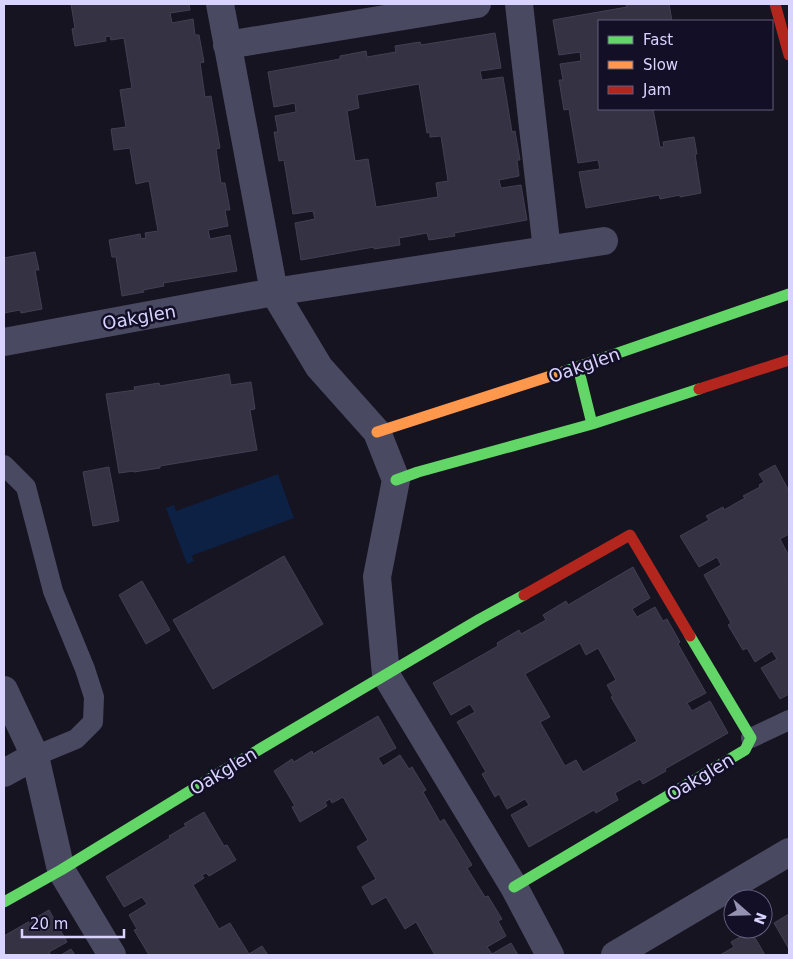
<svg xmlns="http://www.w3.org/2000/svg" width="793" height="959" font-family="'DejaVu Sans',sans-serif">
<rect width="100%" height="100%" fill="#161421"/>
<path fill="#0d2144" d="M 278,474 L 294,518 L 193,555 L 192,557 L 194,561 L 187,564 L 166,508 L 174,505 L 176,511 Z"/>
<path fill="#343243" stroke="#433f54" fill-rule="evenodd" d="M 71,4 L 189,4 L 190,10 L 170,13 L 172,23 L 193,19 L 195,35 L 199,35 L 204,62 L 200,63 L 205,97 L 211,96 L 220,148 L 216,149 L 221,183 L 225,183 L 230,210 L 225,210 L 228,226 L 208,230 L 210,239 L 230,235 L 237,271 L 163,283 L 164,286 L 143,290 L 144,292 L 122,296 L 116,257 L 112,257 L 109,240 L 140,234 L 141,239 L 146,238 L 145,233 L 158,231 L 149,181 L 136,184 L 130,148 L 114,150 L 111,129 L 126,127 L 120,90 L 132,88 L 124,38 L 111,40 L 110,36 L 105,37 L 106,41 L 75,46 L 72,29 L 75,28 Z
M 633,4 L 669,4 L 672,21 L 599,21 L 599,109 L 653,109 L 660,147 L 664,147 L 663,142 L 694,137 L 697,154 L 695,154 L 701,193 L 680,197 L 680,195 L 660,199 L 659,195 L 586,208 L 579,172 L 600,169 L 598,160 L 578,163 L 569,109 L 564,110 L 559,80 L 563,80 L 560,64 L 581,61 L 580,52 L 559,55 L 553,20 L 627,7 L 626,5 Z
M 495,33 L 501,68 L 480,71 L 482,80 L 503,77 L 512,132 L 515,131 L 520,160 L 517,160 L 519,176 L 499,180 L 501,188 L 521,185 L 527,220 L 454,233 L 455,236 L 429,240 L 427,233 L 399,238 L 400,245 L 374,249 L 374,247 L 301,260 L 295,223 L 315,219 L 313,211 L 293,214 L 284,160 L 279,161 L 274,132 L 278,132 L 275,116 L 296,112 L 295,103 L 274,107 L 268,72 L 340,59 L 340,56 L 366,51 L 367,57 L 396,52 L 395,46 L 420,42 L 421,45 ZM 419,84 L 427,133 L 430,132 L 430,137 L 441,136 L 448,181 L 436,183 L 438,197 L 376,207 L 368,159 L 355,161 L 347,111 L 359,108 L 357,95 Z
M 35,252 L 39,270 L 35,270 L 42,309 L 21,313 L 20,310 L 4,313 L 4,258 Z
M 229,374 L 231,385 L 251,382 L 255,409 L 250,410 L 257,450 L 160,466 L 160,468 L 134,472 L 134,471 L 119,473 L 106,394 L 135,390 L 134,387 L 159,383 L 160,386 Z
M 775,465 L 789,491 L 789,534 L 780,539 L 789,556 L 789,576 L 788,577 L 789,580 L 789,694 L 780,699 L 761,668 L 777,659 L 772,651 L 755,662 L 747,648 L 743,650 L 728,625 L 731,623 L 704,575 L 721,565 L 717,557 L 699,567 L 680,536 L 709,520 L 706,516 L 723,507 L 724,510 L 745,498 L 743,496 L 760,487 L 759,485 L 764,482 L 759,474 Z
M 109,467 L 119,521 L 93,526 L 83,472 Z
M 284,556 L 323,624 L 213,689 L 173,620 Z
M 633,567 L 650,598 L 632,609 L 637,617 L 655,607 L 663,621 L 667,619 L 680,642 L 678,644 L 706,693 L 687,703 L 692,711 L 710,701 L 728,733 L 665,769 L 666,771 L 643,784 L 640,779 L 615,793 L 618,800 L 596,813 L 594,810 L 529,847 L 511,815 L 529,805 L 525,799 L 507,809 L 499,794 L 495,797 L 482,774 L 486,772 L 457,722 L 475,712 L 470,704 L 451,715 L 433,683 L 498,646 L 497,643 L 519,630 L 521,634 L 546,620 L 543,615 L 566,601 L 568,605 ZM 580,643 L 586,655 L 598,648 L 616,680 L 607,685 L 613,696 L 611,697 L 637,741 L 583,772 L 576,760 L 565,766 L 540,722 L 550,717 L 525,674 Z
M 142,581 L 170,630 L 146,644 L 119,595 Z
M 378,716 L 396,748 L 378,758 L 383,766 L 400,755 L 409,769 L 412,767 L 426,790 L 423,792 L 440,822 L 444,819 L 472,865 L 467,868 L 485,897 L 488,896 L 502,919 L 498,921 L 506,936 L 487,947 L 492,954 L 511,943 L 518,955 L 435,955 L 416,922 L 405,929 L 386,897 L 372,905 L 362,887 L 376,879 L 357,847 L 368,840 L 343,797 L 332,803 L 330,799 L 325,802 L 327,806 L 300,822 L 292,807 L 295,806 L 274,771 L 292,759 L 294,762 L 312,751 L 313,754 Z
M 204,812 L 224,846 L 227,845 L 236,860 L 209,876 L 206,873 L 202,875 L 204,878 L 193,885 L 219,929 L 230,923 L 249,954 L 262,946 L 268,955 L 149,955 L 134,930 L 137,929 L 129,915 L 147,904 L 142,897 L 124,907 L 106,877 L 170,838 L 169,836 L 186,826 L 184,824 Z
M 49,910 L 67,942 L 49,952 L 51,955 L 4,955 L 4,936 Z
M 789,914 L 789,949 L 774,923 Z
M 751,931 L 765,955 L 720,955 L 734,947 L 731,942 Z
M 71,949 L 75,955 L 61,955 Z"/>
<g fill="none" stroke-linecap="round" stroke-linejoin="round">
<path stroke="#4a4962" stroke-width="20" d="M 4,465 L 26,487 L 53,591 L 85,669 L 94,697 L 93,722 L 76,739 L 35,756
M 751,738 L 789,720"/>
<path stroke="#4a4962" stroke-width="28" d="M 220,4 L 274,292 L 319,367 L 377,432 L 396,480 L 377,577 L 386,675 L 514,887 L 550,955
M 519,4 L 547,250
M 227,45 L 477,4
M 4,342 L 274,292 L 604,241
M 4,690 L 35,756 L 61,870 L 112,955
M 4,773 L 35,756
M 615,955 L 789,852"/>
<path stroke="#63d668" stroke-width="11" d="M 578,367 L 592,424
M 563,372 L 789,294
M 396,480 L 418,472 L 592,424 L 699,389
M 514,887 L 745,750 L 751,738 L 690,636
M 4,902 L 61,870 L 221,772 L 480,619 L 524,595"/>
<path stroke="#ff974d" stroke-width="11" d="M 377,432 L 563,372"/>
<path stroke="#b3261e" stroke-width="11" d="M 775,4 L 789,55
M 699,389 L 789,360
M 524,595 L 630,535 L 690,636"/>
</g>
<g text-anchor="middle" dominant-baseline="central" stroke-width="5" stroke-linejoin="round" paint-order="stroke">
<g font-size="18" fill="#d9d4ff" stroke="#130f26">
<text transform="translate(139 317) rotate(-10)">Oakglen</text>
<text transform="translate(584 365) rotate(-19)">Oakglen</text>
<text transform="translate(223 771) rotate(-31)">Oakglen</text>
<text transform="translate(700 777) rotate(-31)">Oakglen</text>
</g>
</g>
<rect width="793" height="959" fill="none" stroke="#d9d4ff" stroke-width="10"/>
<rect x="598" y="20" width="175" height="90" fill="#130f26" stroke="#625e7d"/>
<rect x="608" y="36" width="25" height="8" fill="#63d668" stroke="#625e7d"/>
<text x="643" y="45" font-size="15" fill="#d9d4ff">Fast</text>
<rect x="608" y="61" width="25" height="8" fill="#ff974d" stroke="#625e7d"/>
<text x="643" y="70" font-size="15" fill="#d9d4ff">Slow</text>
<rect x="608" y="86" width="25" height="8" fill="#b3261e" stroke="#625e7d"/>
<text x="643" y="95" font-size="15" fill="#d9d4ff">Jam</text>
<g transform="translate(748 914) rotate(110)"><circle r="24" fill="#130f26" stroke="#625e7d"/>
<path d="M0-4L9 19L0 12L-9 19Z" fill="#9591b1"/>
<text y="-8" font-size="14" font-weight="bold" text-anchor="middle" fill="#d9d4ff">N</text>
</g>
<path d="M22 929v8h102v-8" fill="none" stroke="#d9d4ff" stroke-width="2.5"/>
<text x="30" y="929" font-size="15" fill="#d9d4ff" stroke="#130f26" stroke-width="4" paint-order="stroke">20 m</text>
</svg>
